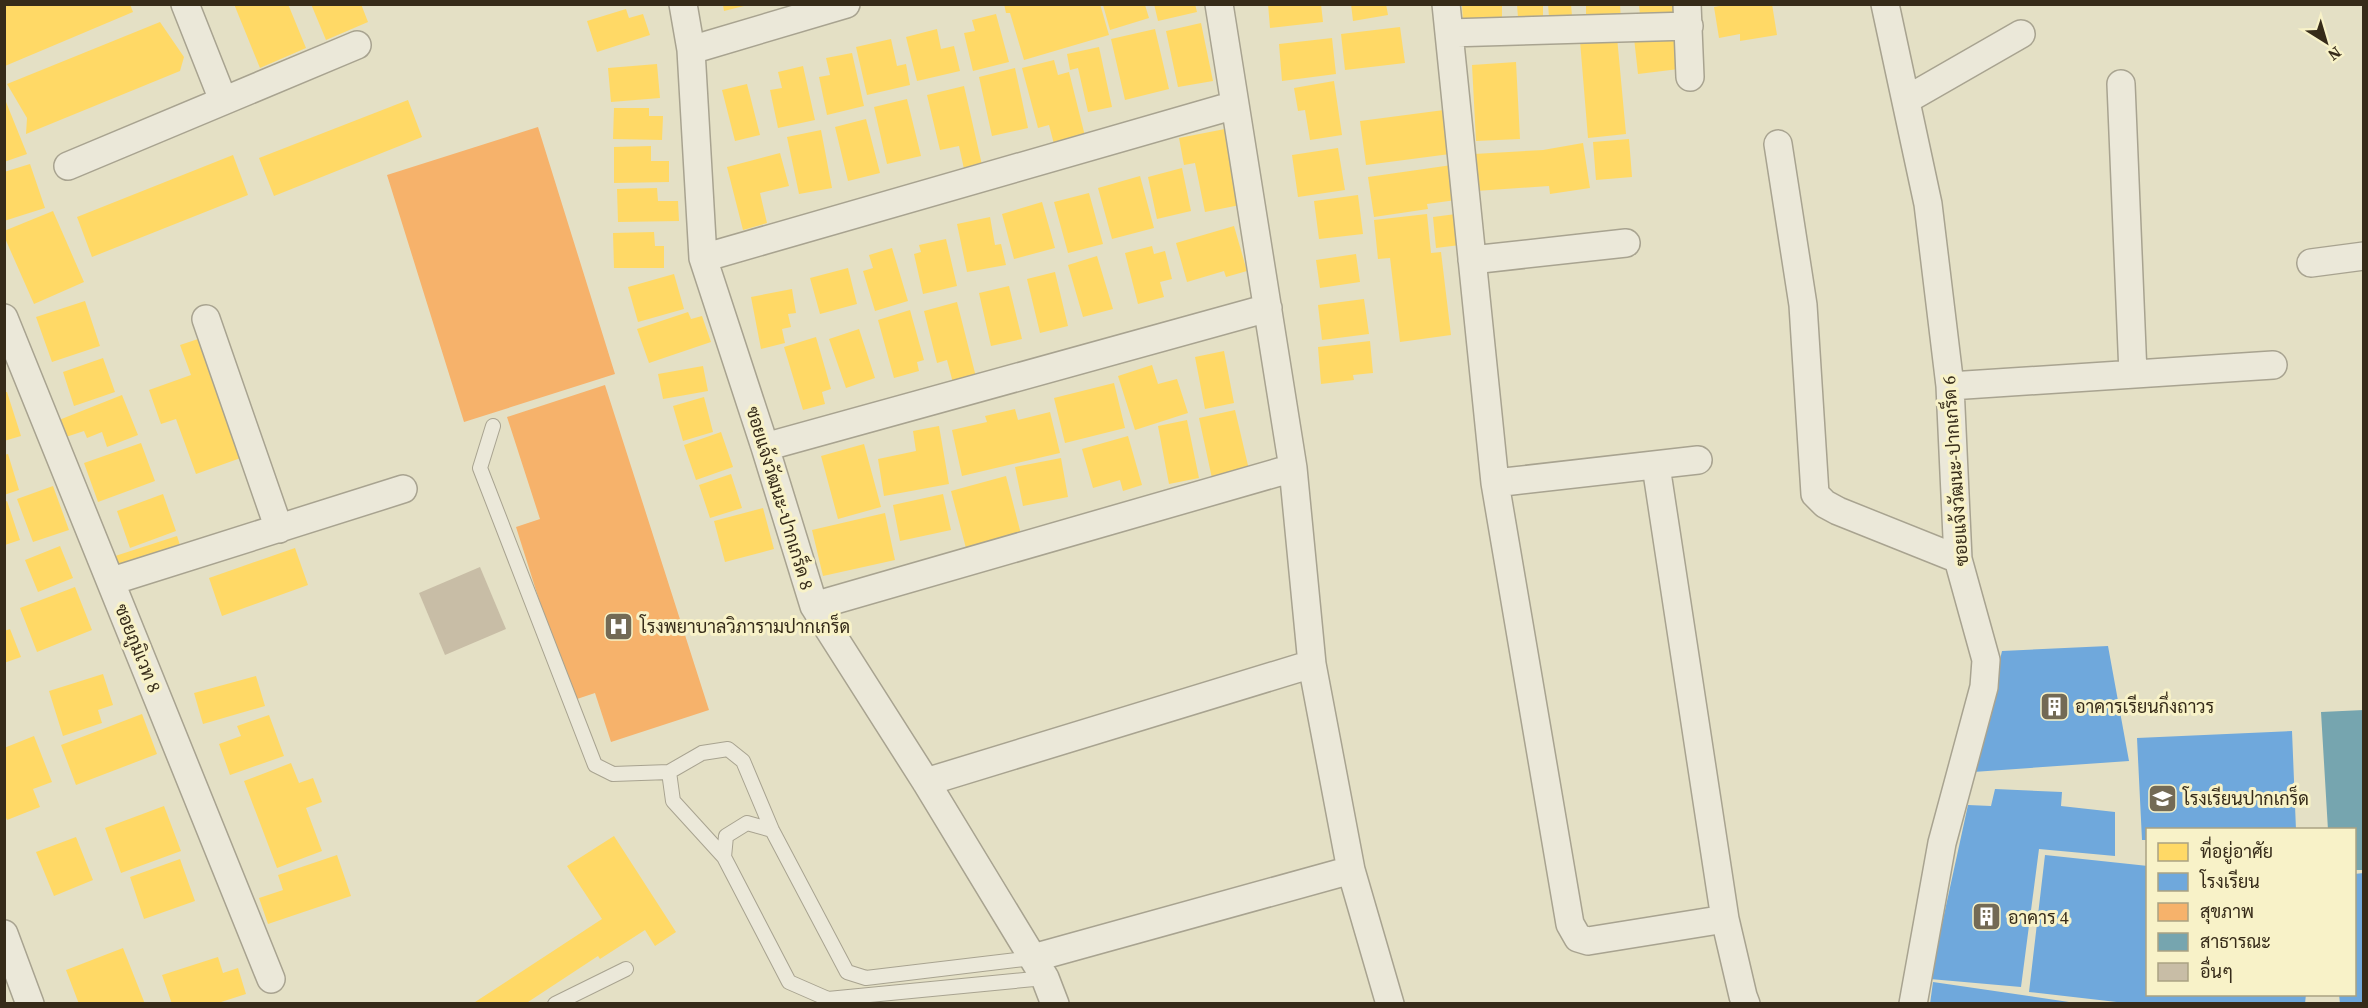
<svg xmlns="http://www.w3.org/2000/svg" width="2368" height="1008" font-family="'Source Serif 4',Sarabun,serif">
<rect width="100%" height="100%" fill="#e4e0c5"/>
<path fill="#ffd966" d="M 5,4 L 130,4 L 133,12 L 5,66 Z
M 234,4 L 288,4 L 306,48 L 260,68 Z
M 311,4 L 361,4 L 368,22 L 326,40 Z
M 1004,4 L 1100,4 L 1109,35 L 1024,60 L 1010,13 L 1006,13 Z
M 1154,4 L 1195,4 L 1197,12 L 1158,21 Z
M 1268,4 L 1321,4 L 1323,22 L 1270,28 Z
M 1351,4 L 1386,4 L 1388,15 L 1353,21 Z
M 1462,4 L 1502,4 L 1502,21 L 1463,23 Z
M 1517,4 L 1543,4 L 1543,17 L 1518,18 Z
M 1548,4 L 1571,4 L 1572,16 L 1549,17 Z
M 1586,4 L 1620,4 L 1621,22 L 1586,24 Z
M 1730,4 L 1772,4 L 1777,35 L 1740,41 L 1740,34 L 1719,38 L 1714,7 Z
M 723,5 L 748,5 L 724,11 Z
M 1103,5 L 1145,5 L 1149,18 L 1110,30 Z
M 1639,5 L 1681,5 L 1683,19 L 1641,24 Z
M 626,9 L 629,18 L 643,14 L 650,35 L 597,52 L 587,21 Z
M 996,14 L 1009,62 L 973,71 L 964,33 L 975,31 L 972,20 Z
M 160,22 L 184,57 L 180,71 L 26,134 L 27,118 L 7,84 Z
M 1201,23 L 1213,81 L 1178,87 L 1166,31 Z
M 1400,27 L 1405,63 L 1345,70 L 1341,34 Z
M 937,29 L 941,49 L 954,46 L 960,71 L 917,81 L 906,37 Z
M 1155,29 L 1169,89 L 1125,100 L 1111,39 Z
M 1675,33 L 1679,69 L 1638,74 L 1634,38 Z
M 1617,37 L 1626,134 L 1588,138 L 1580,41 Z
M 1332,38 L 1336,74 L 1282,81 L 1279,44 Z
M 891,39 L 897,66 L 906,64 L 910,85 L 867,95 L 856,47 Z
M 1099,47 L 1112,107 L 1088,112 L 1078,68 L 1070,70 L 1067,54 Z
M 852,53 L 864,106 L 827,115 L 819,77 L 830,75 L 826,58 Z
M 1054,60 L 1058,75 L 1069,72 L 1085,136 L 1054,144 L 1049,125 L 1038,128 L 1022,68 Z
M 1516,62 L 1520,139 L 1476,141 L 1472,65 Z
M 657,64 L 660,98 L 611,102 L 608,68 Z
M 803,66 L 815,120 L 778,128 L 770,90 L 782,88 L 778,72 Z
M 1015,68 L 1028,128 L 992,136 L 979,77 Z
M 1334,81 L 1342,135 L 1310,140 L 1305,110 L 1298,111 L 1294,88 Z
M 747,84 L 760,135 L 735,141 L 722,90 Z
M 964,86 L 982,165 L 964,169 L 959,146 L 940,150 L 927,95 Z
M 4,97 L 27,154 L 4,162 Z
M 907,99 L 921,156 L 887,164 L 874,107 Z
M 408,100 L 422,137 L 274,196 L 259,158 Z
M 614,108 L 649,108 L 649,116 L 663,116 L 662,140 L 613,139 Z
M 1444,110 L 1450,154 L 1366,165 L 1360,121 Z
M 866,119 L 880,173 L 848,181 L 835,127 Z
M 1230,128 L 1245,204 L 1205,212 L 1195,163 L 1184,165 L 1179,138 Z
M 821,130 L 832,188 L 799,194 L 787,137 Z
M 1629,139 L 1632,177 L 1596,180 L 1593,142 Z
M 1583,143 L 1590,188 L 1550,194 L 1549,186 L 1476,191 L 1474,154 L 1543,150 Z
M 651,146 L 651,161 L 669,161 L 669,182 L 614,183 L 614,147 Z
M 1338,148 L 1345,190 L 1298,197 L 1292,155 Z
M 780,153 L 789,186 L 760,193 L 767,223 L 743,230 L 727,167 Z
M 233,155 L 248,195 L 92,257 L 77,217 Z
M 30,164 L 45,208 L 4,221 L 4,172 Z
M 1452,165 L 1456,200 L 1427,204 L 1428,209 L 1374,217 L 1368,177 Z
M 1182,168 L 1191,211 L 1157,219 L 1148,177 Z
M 1140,176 L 1154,228 L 1112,239 L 1098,188 Z
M 657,188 L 658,201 L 678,201 L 679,221 L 618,222 L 617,189 Z
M 1089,193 L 1103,244 L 1068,253 L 1054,202 Z
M 1358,195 L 1363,234 L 1319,239 L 1314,201 Z
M 1042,202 L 1055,248 L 1014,259 L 1002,214 Z
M 53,211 L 84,282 L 34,304 L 4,236 L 4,231 Z
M 1427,214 L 1431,253 L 1441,252 L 1451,335 L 1400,342 L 1390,258 L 1378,259 L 1374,220 Z
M 1456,214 L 1460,245 L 1436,248 L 1433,217 Z
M 990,217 L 995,245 L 1001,244 L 1006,265 L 967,272 L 957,224 Z
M 1234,226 L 1247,271 L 1226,277 L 1224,271 L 1187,282 L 1176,243 Z
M 654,232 L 655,246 L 664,246 L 664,268 L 614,268 L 613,233 Z
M 946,239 L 957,286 L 923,294 L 914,254 L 921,252 L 919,245 Z
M 1152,246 L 1154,254 L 1165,251 L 1172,279 L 1160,282 L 1164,297 L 1138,304 L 1125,253 Z
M 892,248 L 908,301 L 875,311 L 863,271 L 873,268 L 869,255 Z
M 1356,254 L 1360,282 L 1320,288 L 1316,260 Z
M 1097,256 L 1113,309 L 1083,317 L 1068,265 Z
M 848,268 L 857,304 L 820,314 L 810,278 Z
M 1055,272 L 1068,326 L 1040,333 L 1027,279 Z
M 674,274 L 684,309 L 638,322 L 628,287 Z
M 1009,286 L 1022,339 L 991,346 L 979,293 Z
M 792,289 L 796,313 L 788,314 L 791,327 L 782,329 L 785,343 L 761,349 L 751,297 Z
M 1364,299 L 1369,334 L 1322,340 L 1318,305 Z
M 85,301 L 100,346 L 52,362 L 36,317 Z
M 957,302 L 976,377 L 953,383 L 947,360 L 937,363 L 924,311 Z
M 910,310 L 924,360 L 917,362 L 919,371 L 894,378 L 878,320 Z
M 688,312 L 691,319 L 702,316 L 711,342 L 649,363 L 637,329 Z
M 859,329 L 875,378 L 846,388 L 829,339 Z
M 207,336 L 249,455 L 196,474 L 176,419 L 161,424 L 149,390 L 191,375 L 180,345 Z
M 816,337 L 831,389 L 822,392 L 825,404 L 803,410 L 784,347 Z
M 1370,341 L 1373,373 L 1353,375 L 1354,380 L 1321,384 L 1318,347 Z
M 1224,351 L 1234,403 L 1205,409 L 1195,357 Z
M 103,358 L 115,392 L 74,406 L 63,372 Z
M 1152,365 L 1158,384 L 1177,379 L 1188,413 L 1135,430 L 1118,376 Z
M 703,366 L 708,391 L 663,399 L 658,374 Z
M 1114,383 L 1125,428 L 1065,443 L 1054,398 Z
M 4,392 L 7,392 L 21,436 L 4,441 Z
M 122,395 L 138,435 L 107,447 L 102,432 L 87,438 L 84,431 L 66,437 L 59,420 Z
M 704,397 L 713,432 L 683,441 L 673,406 Z
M 1015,409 L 1018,420 L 1050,412 L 1060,453 L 962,476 L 952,430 L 987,422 L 985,416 Z
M 1235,410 L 1250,474 L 1213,483 L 1199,418 Z
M 1187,420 L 1199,478 L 1169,484 L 1158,426 Z
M 939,426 L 949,484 L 884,496 L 878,459 L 916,451 L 913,431 Z
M 721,432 L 733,467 L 696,480 L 684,445 Z
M 1128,436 L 1142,485 L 1123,491 L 1120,480 L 1093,488 L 1082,449 Z
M 141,443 L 155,481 L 98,502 L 84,463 Z
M 864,444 L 881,507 L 838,519 L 821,456 Z
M 8,454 L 19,490 L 4,495 L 4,455 Z
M 1061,458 L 1068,497 L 1023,506 L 1015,467 Z
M 731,474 L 742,508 L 710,518 L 699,485 Z
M 1006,476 L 1022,538 L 967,552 L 951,491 Z
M 53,486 L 69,530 L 33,542 L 17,499 Z
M 163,494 L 176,531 L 130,548 L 117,511 Z
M 943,494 L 951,530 L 900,541 L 893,505 Z
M 7,501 L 20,540 L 5,545 L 5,502 Z
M 763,508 L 774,549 L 725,562 L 714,521 Z
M 885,513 L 895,560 L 823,576 L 812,530 Z
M 177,536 L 183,554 L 118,575 L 112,557 Z
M 60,546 L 73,578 L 38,592 L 25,560 Z
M 295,548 L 308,585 L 222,616 L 209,578 Z
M 75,587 L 92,630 L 37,652 L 20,608 Z
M 10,629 L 21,657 L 4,663 L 4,631 Z
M 103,674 L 113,705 L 98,710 L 102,723 L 63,736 L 49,691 Z
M 256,676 L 265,706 L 203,724 L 194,693 Z
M 142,714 L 157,754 L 76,785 L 61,745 Z
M 269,715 L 284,756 L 230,775 L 219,744 L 241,736 L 237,726 Z
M 34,736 L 52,782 L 33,789 L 40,807 L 7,820 L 4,813 L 4,748 Z
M 291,763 L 299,783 L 313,778 L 322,802 L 306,808 L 322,851 L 277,868 L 244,781 Z
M 164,806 L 181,851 L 121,873 L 105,828 Z
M 614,836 L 676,932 L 655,946 L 645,930 L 600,959 L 598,956 L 525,1004 L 472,1004 L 602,919 L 567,866 Z
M 76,837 L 93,880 L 54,896 L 36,852 Z
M 337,855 L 351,896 L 268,924 L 259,898 L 283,890 L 278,875 Z
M 180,859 L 195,901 L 144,919 L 130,877 Z
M 123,948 L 145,1004 L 79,1004 L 66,970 Z
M 218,957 L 223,973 L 238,968 L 246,994 L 215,1004 L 172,1004 L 162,975 Z"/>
<path fill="#6fa8dc" d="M 2108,646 L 2129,761 L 1973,772 L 2002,651 Z
M 2292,731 L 2296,830 L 2148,830 L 2148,840 L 2142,840 L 2137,738 Z
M 1995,789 L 2062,792 L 2061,806 L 2115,812 L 2115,856 L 2039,849 L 2021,987 L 1930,979 L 1968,805 L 1991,806 Z
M 2045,855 L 2148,866 L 2148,994 L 2306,994 L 2305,1004 L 2134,1004 L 2029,992 Z
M 2364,873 L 2364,1004 L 2340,1004 L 2339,994 L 2354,994 L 2354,874 Z
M 1933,982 L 2069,1002 L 2069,1004 L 1930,1004 Z"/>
<path fill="#f6b26b" d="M 538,127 L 615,374 L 464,422 L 387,175 Z
M 605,385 L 709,710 L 611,742 L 595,693 L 571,701 L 516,527 L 540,519 L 507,417 Z"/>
<path fill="#76a5af" d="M 2364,710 L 2364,870 L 2354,870 L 2354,830 L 2328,830 L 2321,712 Z"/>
<path fill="#c8bda6" d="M 480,567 L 506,629 L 445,655 L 419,593 Z"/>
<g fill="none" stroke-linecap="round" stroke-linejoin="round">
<defs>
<path id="service" d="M 493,426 L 480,468 L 595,765 L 613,774 L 669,772 L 702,753 L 728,749 L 743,761 L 772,830 L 847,972 L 866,978 L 1033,958
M 669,772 L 673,801 L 724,857 L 789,982 L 828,999 L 1045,978
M 724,857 L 726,836 L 747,823 L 772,830
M 555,1004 L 626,969"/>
<path id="minor" d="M 185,4 L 223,100
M 683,4 L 691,50 L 703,258 L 765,447 L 814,606 L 926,782 L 1045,978 L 1055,1004
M 1219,4 L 1293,468 L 1312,664 L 1351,870 L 1390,1004
M 1446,4 L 1495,483 L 1570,924 L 1578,938 L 1588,941 L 1725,919
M 1687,4 L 1690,77
M 1885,4 L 1928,204 L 1950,386 L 1958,559 L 1986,660 L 1984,687 L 1942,843 L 1913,1004
M 1449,33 L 1689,26
M 691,50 L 846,4
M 2121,84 L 2133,374
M 1906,100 L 2021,34
M 1778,144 L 1803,305 L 1815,494 L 1825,504 L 1838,511 L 1958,559
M 68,166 L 357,45
M 703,258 L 1235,105
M 1472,260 L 1626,243
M 2311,263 L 2364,256
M 4,318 L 271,979
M 206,319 L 279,529
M 1950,386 L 2273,365
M 765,447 L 1268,308
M 1656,466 L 1725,919 L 1743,996 L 1746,1004
M 1495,483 L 1698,460
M 112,581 L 403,489
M 814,606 L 1293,468
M 926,782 L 1312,664
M 4,934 L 30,1004
M 1033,958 L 1351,870"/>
</defs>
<use href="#service" stroke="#a8a390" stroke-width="16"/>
<use href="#minor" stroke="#a8a390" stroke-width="30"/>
<use href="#service" stroke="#ebe8d9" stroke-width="14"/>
<use href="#minor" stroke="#ebe8d9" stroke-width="27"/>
</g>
<defs>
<symbol id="hospital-square" viewBox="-11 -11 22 22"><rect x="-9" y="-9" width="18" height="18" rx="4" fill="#736a55" stroke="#f8f2c8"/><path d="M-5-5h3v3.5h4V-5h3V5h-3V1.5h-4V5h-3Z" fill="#fff"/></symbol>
<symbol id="building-square" viewBox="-11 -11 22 22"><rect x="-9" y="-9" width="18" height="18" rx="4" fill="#736a55" stroke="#f8f2c8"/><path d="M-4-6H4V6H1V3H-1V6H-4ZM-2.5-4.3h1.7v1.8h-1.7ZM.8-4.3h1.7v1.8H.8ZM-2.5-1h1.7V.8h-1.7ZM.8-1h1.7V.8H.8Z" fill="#fff"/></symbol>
<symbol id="school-square" viewBox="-11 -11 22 22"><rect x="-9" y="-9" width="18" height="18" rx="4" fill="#736a55" stroke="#f8f2c8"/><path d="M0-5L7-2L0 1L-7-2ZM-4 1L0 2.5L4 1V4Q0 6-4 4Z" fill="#fff"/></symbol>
</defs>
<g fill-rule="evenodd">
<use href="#hospital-square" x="602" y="610" width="33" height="33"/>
<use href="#building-square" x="2038" y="690" width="33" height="33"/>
<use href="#school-square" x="2146" y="782" width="33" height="33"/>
<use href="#building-square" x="1970" y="900" width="33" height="33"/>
</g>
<g text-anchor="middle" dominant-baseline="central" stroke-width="6" stroke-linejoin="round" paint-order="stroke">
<g font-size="18" fill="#362b19" stroke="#f8f2c8">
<text transform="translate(1955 471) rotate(-94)">ซอยแจ้งวัฒนะ-ปากเกร็ด 6</text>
<text transform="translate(780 498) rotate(73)">ซอยแจ้งวัฒนะ-ปากเกร็ด 8</text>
<text transform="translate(138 648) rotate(68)">ซอยภูมิเวท 8</text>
</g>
<g font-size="18" fill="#362b19" stroke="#f8f2c8" text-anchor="start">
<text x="640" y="626">โรงพยาบาลวิภารามปากเกร็ด</text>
<text x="2075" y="706">อาคารเรียนกึ่งถาวร</text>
<text x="2183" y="798">โรงเรียนปากเกร็ด</text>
<text x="2008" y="917">อาคาร 4</text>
</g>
</g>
<rect width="2368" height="1008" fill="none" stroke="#362b19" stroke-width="12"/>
<rect x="2146" y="828" width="210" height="168" fill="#f8f2c8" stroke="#aaa282" stroke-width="1.5"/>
<rect x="2158" y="843" width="30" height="18" fill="#ffd966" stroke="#aaa282" stroke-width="1.5"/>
<text x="2200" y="858" font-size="18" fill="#362b19">ที่อยู่อาศัย</text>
<rect x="2158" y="873" width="30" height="18" fill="#6fa8dc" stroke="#aaa282" stroke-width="1.5"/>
<text x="2200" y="888" font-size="18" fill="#362b19">โรงเรียน</text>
<rect x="2158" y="903" width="30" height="18" fill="#f6b26b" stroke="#aaa282" stroke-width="1.5"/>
<text x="2200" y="918" font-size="18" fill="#362b19">สุขภาพ</text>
<rect x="2158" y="933" width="30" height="18" fill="#76a5af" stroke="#aaa282" stroke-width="1.5"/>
<text x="2200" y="948" font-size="18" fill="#362b19">สาธารณะ</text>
<rect x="2158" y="963" width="30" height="18" fill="#c8bda6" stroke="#aaa282" stroke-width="1.5"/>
<text x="2200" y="978" font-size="18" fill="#362b19">อื่นๆ</text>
<g transform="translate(2326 42) rotate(143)" stroke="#f8f2c8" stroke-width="4.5" paint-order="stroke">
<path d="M0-4.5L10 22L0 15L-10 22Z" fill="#362b19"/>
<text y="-9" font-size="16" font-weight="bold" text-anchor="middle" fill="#362b19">N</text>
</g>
</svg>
